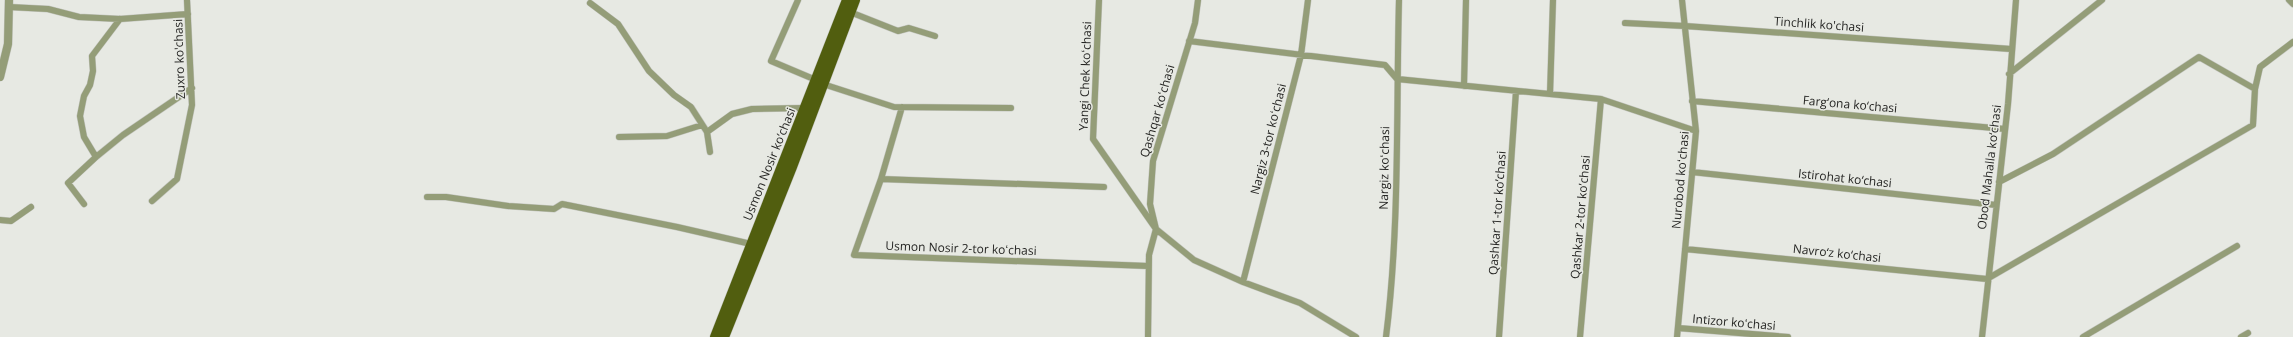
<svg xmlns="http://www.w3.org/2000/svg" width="2293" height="337" font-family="'Open Sans',sans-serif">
<rect width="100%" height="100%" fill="#e7e9e3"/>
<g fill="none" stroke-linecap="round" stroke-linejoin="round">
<defs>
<path id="minor" d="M 798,0 L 771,61 L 816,80
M 1099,0 L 1093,139 L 1156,229 L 1194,260 L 1243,282 L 1300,303 L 1356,337
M 2289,0 L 2293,4
M 590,3 L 618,24 L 649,71 L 674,95 L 691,107 L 707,132 L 732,114 L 752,109 L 805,108
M 9,7 L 48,9 L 79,17 L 120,19 L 188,14
M 850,12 L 898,31 L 909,28 L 935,36
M 1625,23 L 1685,26 L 2011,49
M 1189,41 L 1385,65 L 1397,79 L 1601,99 L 1696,131
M 2009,74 L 2102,0
M 823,84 L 894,107 L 1011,108
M 1464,86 L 1466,0
M 2255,89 L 2260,67 L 2293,42
M 1550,94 L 1553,0
M 1692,101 L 2005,129
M 902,107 L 881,179 L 854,255 L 1148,266
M 707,132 L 710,152
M 619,137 L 667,136 L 702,125
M 96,157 L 84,137 L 80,116 L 84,96 L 90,85 L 93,71 L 92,56 L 120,19
M 1692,172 L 1996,205
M 881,179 L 1104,187
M 427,197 L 446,197 L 508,206 L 554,209 L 562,204 L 677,227 L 751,244
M 152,201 L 177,179 L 192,105 L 187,0
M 84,204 L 68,183 L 96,157 L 123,135 L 192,88
M 0,220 L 11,221 L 31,207
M 1685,249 L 1987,279 L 2253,125 L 2255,89 L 2199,57 L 2053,154 L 1999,182
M 1243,282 L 1301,55 L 1308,0
M 1678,328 L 1788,337
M 1148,337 L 1149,255 L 1156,229 L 1150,204 L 1153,161 L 1195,23 L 1198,0
M 1386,337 C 1400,226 1396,112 1399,0
M 1499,337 L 1516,91
M 1580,337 L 1601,99
M 1677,337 L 1696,131 L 1682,0
M 1982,337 L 2008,104 L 2016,0
M 2083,337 L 2237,246
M 2241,337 L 2248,333"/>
<path id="tertiary" d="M 0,77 L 8,44 L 9,0"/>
<path id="primary" d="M 715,337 L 847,0
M 724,337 L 792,167 L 855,0"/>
</defs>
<use href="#minor" stroke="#c4c6c0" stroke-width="7"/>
<use href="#tertiary" stroke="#c4c6c0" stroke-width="9"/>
<use href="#primary" stroke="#c4c6c0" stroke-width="11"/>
<use href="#minor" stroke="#949d78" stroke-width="6"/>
<use href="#tertiary" stroke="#949d78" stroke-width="8"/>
<use href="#primary" stroke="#515e0f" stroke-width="10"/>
</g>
<g text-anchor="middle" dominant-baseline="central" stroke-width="3" stroke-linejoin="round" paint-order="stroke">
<g font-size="12" fill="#252523" stroke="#e7e9e3">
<text transform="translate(1819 24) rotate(4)">Tinchlik ko'chasi</text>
<text transform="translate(179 59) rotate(-92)">Zuxro ko'chasi</text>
<text transform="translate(1085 76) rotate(-88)">Yangi Chek koʻchasi</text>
<text transform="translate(1850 104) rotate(5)">Farg‘ona ko‘chasi</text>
<text transform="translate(1157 111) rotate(-74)">Qashqar koʻchasi</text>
<text transform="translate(1268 139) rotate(-76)">Nargiz 3-tor koʻchasi</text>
<text transform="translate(769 164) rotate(-68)">Usmon Nosir ko‘chasi</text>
<text transform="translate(1989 167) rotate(-83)">Obod Mahalla ko‘chasi</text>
<text transform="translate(1384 168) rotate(-89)">Nargiz koʻchasi</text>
<text transform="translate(1845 178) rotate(6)">Istirohat ko‘chasi</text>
<text transform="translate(1680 180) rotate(-85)">Nurobod koʻchasi</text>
<text transform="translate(1497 213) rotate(-86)">Qashkar 1-tor koʼchasi</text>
<text transform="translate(1580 217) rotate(-85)">Qashkar 2-tor koʼchasi</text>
<text transform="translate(961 248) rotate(2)">Usmon Nosir 2-tor koʻchasi</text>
<text transform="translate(1837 253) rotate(6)">Navro‘z ko‘chasi</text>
<text transform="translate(1734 322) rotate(5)">Intizor koʻchasi</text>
</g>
</g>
</svg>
